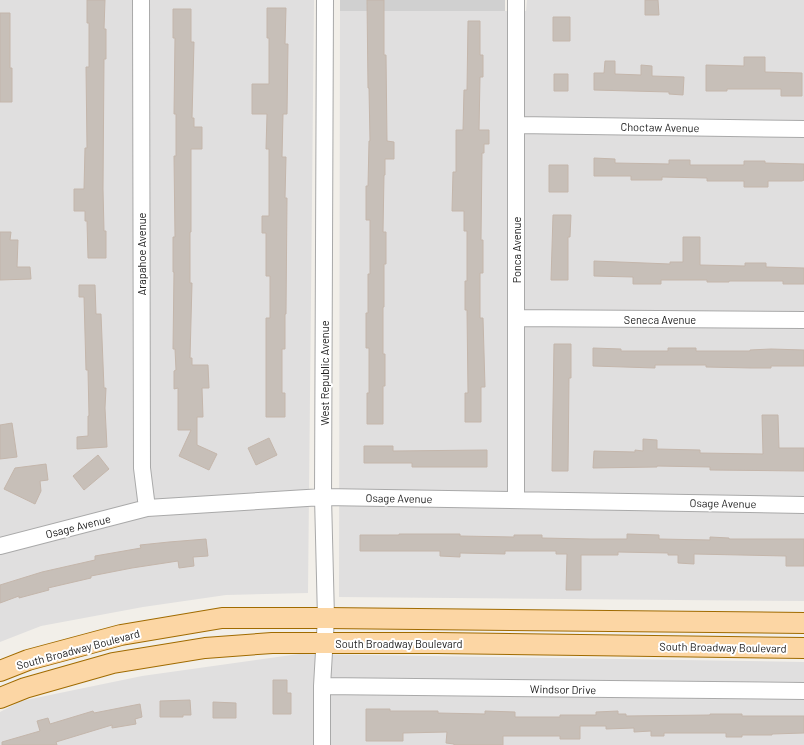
<svg xmlns="http://www.w3.org/2000/svg" width="804" height="745" font-family="Barlow,sans-serif">
<rect width="100%" height="100%" fill="#f2efe9"/>
<path fill="#e0dfdf" d="M 0,0 L 314,0 L 308,593 L 226,595 L 143,607 L 41,626 L 0,642 Z
M 527,0 L 804,0 L 804,601 L 339,597 L 340,11 L 526,11 Z
M 299,654 L 804,662 L 804,745 L 0,745 L 0,712 L 21,701 L 142,676 Z"/>
<path fill="#d0d0d0" d="M 340,0 L 505,0 L 505,11 L 340,11 Z"/>
<path fill="#c7bfb8" stroke="#c4b6ab" d="M 87,0 L 105,0 L 104,29 L 106,29 L 106,59 L 104,59 L 103,189 L 104,231 L 106,231 L 106,258 L 88,258 L 87,221 L 85,221 L 85,211 L 74,211 L 74,189 L 84,189 L 85,148 L 87,148 L 86,67 L 89,67 L 89,23 L 87,23 Z
M 367,0 L 384,0 L 384,55 L 386,55 L 387,141 L 394,142 L 394,159 L 385,159 L 385,175 L 384,175 L 383,232 L 386,232 L 386,264 L 384,264 L 384,307 L 383,307 L 383,354 L 385,354 L 385,386 L 383,386 L 383,424 L 367,424 L 367,393 L 369,393 L 369,348 L 366,348 L 366,313 L 368,313 L 368,274 L 370,274 L 370,220 L 366,220 L 366,186 L 368,186 L 369,141 L 370,141 L 369,88 L 368,88 Z
M 645,0 L 658,0 L 659,15 L 645,15 Z
M 267,8 L 286,8 L 285,44 L 288,44 L 287,114 L 283,114 L 282,157 L 286,157 L 285,198 L 287,198 L 286,314 L 285,314 L 285,349 L 282,349 L 282,393 L 285,393 L 285,417 L 266,417 L 266,318 L 270,318 L 270,276 L 266,276 L 266,233 L 262,233 L 262,216 L 269,216 L 269,149 L 266,149 L 267,114 L 252,114 L 252,84 L 269,84 L 269,38 L 267,38 Z
M 173,9 L 191,9 L 191,42 L 194,42 L 192,118 L 194,118 L 194,127 L 202,127 L 202,149 L 191,149 L 191,232 L 190,232 L 190,283 L 192,283 L 190,358 L 192,358 L 192,365 L 208,365 L 209,388 L 202,388 L 203,417 L 197,417 L 197,445 L 217,454 L 209,470 L 179,456 L 191,430 L 178,430 L 178,388 L 174,389 L 174,371 L 176,370 L 175,349 L 173,349 L 174,272 L 173,272 L 173,237 L 175,237 L 174,156 L 176,156 L 176,114 L 174,114 L 175,38 L 173,38 Z
M 0,13 L 10,13 L 10,68 L 12,68 L 12,102 L 0,102 Z
M 553,17 L 570,17 L 570,41 L 553,41 Z
M 468,21 L 480,21 L 480,55 L 483,55 L 483,77 L 480,77 L 479,130 L 489,130 L 489,144 L 484,144 L 484,153 L 482,153 L 481,240 L 483,240 L 483,273 L 480,273 L 480,318 L 483,318 L 485,387 L 481,387 L 481,422 L 465,422 L 465,393 L 468,393 L 467,310 L 465,310 L 465,281 L 467,281 L 467,231 L 464,231 L 464,211 L 452,211 L 453,172 L 456,172 L 456,130 L 463,130 L 464,90 L 467,90 Z
M 744,57 L 765,57 L 765,72 L 802,73 L 802,96 L 781,96 L 781,89 L 727,89 L 727,91 L 706,91 L 706,65 L 744,66 Z
M 605,61 L 615,61 L 615,74 L 641,75 L 641,65 L 652,66 L 652,76 L 684,77 L 683,95 L 669,94 L 669,92 L 594,90 L 594,73 L 604,73 Z
M 554,74 L 568,74 L 568,91 L 554,91 Z
M 594,158 L 615,159 L 615,163 L 669,164 L 669,160 L 690,160 L 690,165 L 744,165 L 744,161 L 765,161 L 765,163 L 804,164 L 804,180 L 802,181 L 768,181 L 768,187 L 744,187 L 744,181 L 707,181 L 707,178 L 662,177 L 662,180 L 631,180 L 631,176 L 594,176 Z
M 549,165 L 568,165 L 568,192 L 549,192 Z
M 553,215 L 571,215 L 570,237 L 568,237 L 568,280 L 551,280 Z
M 0,232 L 11,232 L 10,240 L 18,240 L 17,267 L 30,267 L 31,279 L 0,280 Z
M 683,237 L 700,237 L 700,265 L 745,266 L 745,263 L 766,263 L 766,267 L 804,268 L 804,284 L 783,284 L 783,281 L 729,281 L 729,282 L 707,282 L 707,280 L 661,280 L 661,284 L 633,284 L 633,277 L 594,276 L 594,261 L 670,264 L 670,262 L 683,262 Z
M 79,285 L 95,285 L 96,314 L 101,314 L 104,388 L 106,388 L 105,408 L 107,447 L 77,449 L 77,437 L 88,436 L 88,416 L 89,416 L 88,370 L 86,370 L 84,297 L 79,297 Z
M 554,344 L 571,344 L 571,378 L 569,378 L 568,471 L 552,471 Z
M 593,348 L 621,349 L 621,351 L 668,351 L 668,348 L 696,348 L 696,351 L 750,351 L 750,350 L 771,349 L 804,350 L 804,366 L 771,366 L 771,368 L 751,368 L 706,367 L 706,365 L 655,365 L 655,368 L 593,366 Z
M 762,415 L 778,415 L 779,448 L 804,448 L 804,471 L 710,470 L 710,467 L 657,466 L 657,467 L 593,468 L 594,451 L 635,452 L 635,450 L 643,451 L 643,439 L 657,440 L 657,449 L 700,450 L 700,453 L 763,454 Z
M 12,423 L 17,457 L 0,459 L 0,425 Z
M 269,438 L 277,455 L 256,465 L 248,448 Z
M 364,446 L 393,446 L 393,451 L 487,450 L 487,467 L 412,467 L 412,463 L 364,463 Z
M 98,455 L 109,469 L 84,490 L 73,476 Z
M 46,464 L 48,480 L 40,481 L 41,491 L 35,504 L 4,489 L 15,468 Z
M 399,534 L 460,534 L 460,536 L 514,537 L 514,535 L 542,535 L 542,538 L 590,539 L 627,539 L 627,534 L 659,535 L 659,539 L 710,540 L 710,537 L 729,538 L 729,539 L 804,539 L 804,566 L 786,566 L 786,556 L 694,554 L 694,564 L 678,563 L 678,555 L 668,555 L 668,553 L 618,552 L 618,555 L 581,555 L 581,590 L 566,590 L 567,554 L 556,554 L 556,551 L 505,551 L 505,554 L 460,553 L 460,557 L 440,556 L 440,551 L 360,551 L 360,535 L 399,535 Z
M 206,539 L 208,556 L 193,557 L 194,566 L 179,568 L 178,561 L 132,568 L 91,576 L 91,578 L 48,588 L 49,590 L 19,598 L 19,596 L 0,603 L 0,585 L 42,572 L 95,560 L 95,556 L 141,548 L 140,545 L 169,542 Z
M 273,680 L 287,680 L 287,693 L 291,693 L 291,714 L 273,714 Z
M 190,700 L 191,715 L 183,715 L 183,717 L 160,717 L 160,701 Z
M 213,702 L 236,703 L 236,718 L 213,718 Z
M 140,704 L 142,717 L 135,719 L 136,724 L 112,728 L 112,725 L 56,742 L 57,745 L 2,745 L 2,742 L 40,731 L 37,721 L 48,718 L 50,724 L 93,711 L 94,713 Z
M 366,709 L 390,709 L 390,711 L 438,711 L 438,713 L 485,714 L 485,711 L 515,712 L 515,717 L 560,717 L 560,715 L 596,715 L 596,712 L 618,711 L 618,714 L 626,714 L 626,716 L 710,715 L 710,714 L 742,714 L 742,716 L 804,716 L 804,733 L 772,734 L 772,735 L 742,735 L 742,737 L 726,737 L 726,733 L 664,733 L 664,736 L 651,736 L 651,731 L 634,732 L 634,728 L 606,729 L 606,726 L 580,726 L 580,739 L 560,739 L 560,736 L 503,736 L 503,745 L 454,745 L 454,744 L 446,743 L 447,732 L 403,733 L 403,741 L 366,741 Z"/>
<g fill="none" stroke-linecap="round" stroke-linejoin="round">
<defs>
<path id="minor" d="M 141,0 L 142,468 L 147,508
M 516,0 L 516,499
M 517,125 L 804,129
M 516,318 L 804,320
M 0,546 L 147,508 L 323,497 L 804,505
M 322,686 L 804,691
M 322,745 L 322,686 L 326,618 L 323,497 L 325,0"/>
<path id="major" d="M 0,671 L 28,660 L 121,635 L 222,618 L 326,618 L 804,623
M 0,698 L 25,688 L 113,663 L 205,648 L 272,643 L 437,643 L 804,648"/>
</defs>
<use href="#minor" stroke="#a9a9a9" stroke-width="18"/>
<use href="#major" stroke="#a06b00" stroke-width="22"/>
<use href="#minor" stroke="#fff" stroke-width="16"/>
<use href="#major" stroke="#fcd6a4" stroke-width="20"/>
</g>
<g text-anchor="middle" dominant-baseline="central" stroke-width="4" stroke-linejoin="round" paint-order="stroke">
<g font-size="11" fill="#222" stroke="#fff">
<text transform="translate(660 127) rotate(1)">Choctaw Avenue</text>
<text transform="translate(516 250) rotate(-90)">Ponca Avenue</text>
<text transform="translate(141 254) rotate(-90)">Arapahoe Avenue</text>
<text x="660" y="319">Seneca Avenue</text>
<text transform="translate(324 373) rotate(-90)">West Republic Avenue</text>
<text transform="translate(399 498) rotate(1)">Osage Avenue</text>
<text transform="translate(723 503) rotate(1)">Osage Avenue</text>
<text transform="translate(78 526) rotate(-14)">Osage Avenue</text>
<text x="399" y="643">South Broadway Boulevard</text>
<text transform="translate(723 647) rotate(1)">South Broadway Boulevard</text>
<text transform="translate(78 649) rotate(-15)">South Broadway Boulevard</text>
<text transform="translate(563 689) rotate(1)">Windsor Drive</text>
</g>
</g>
</svg>
